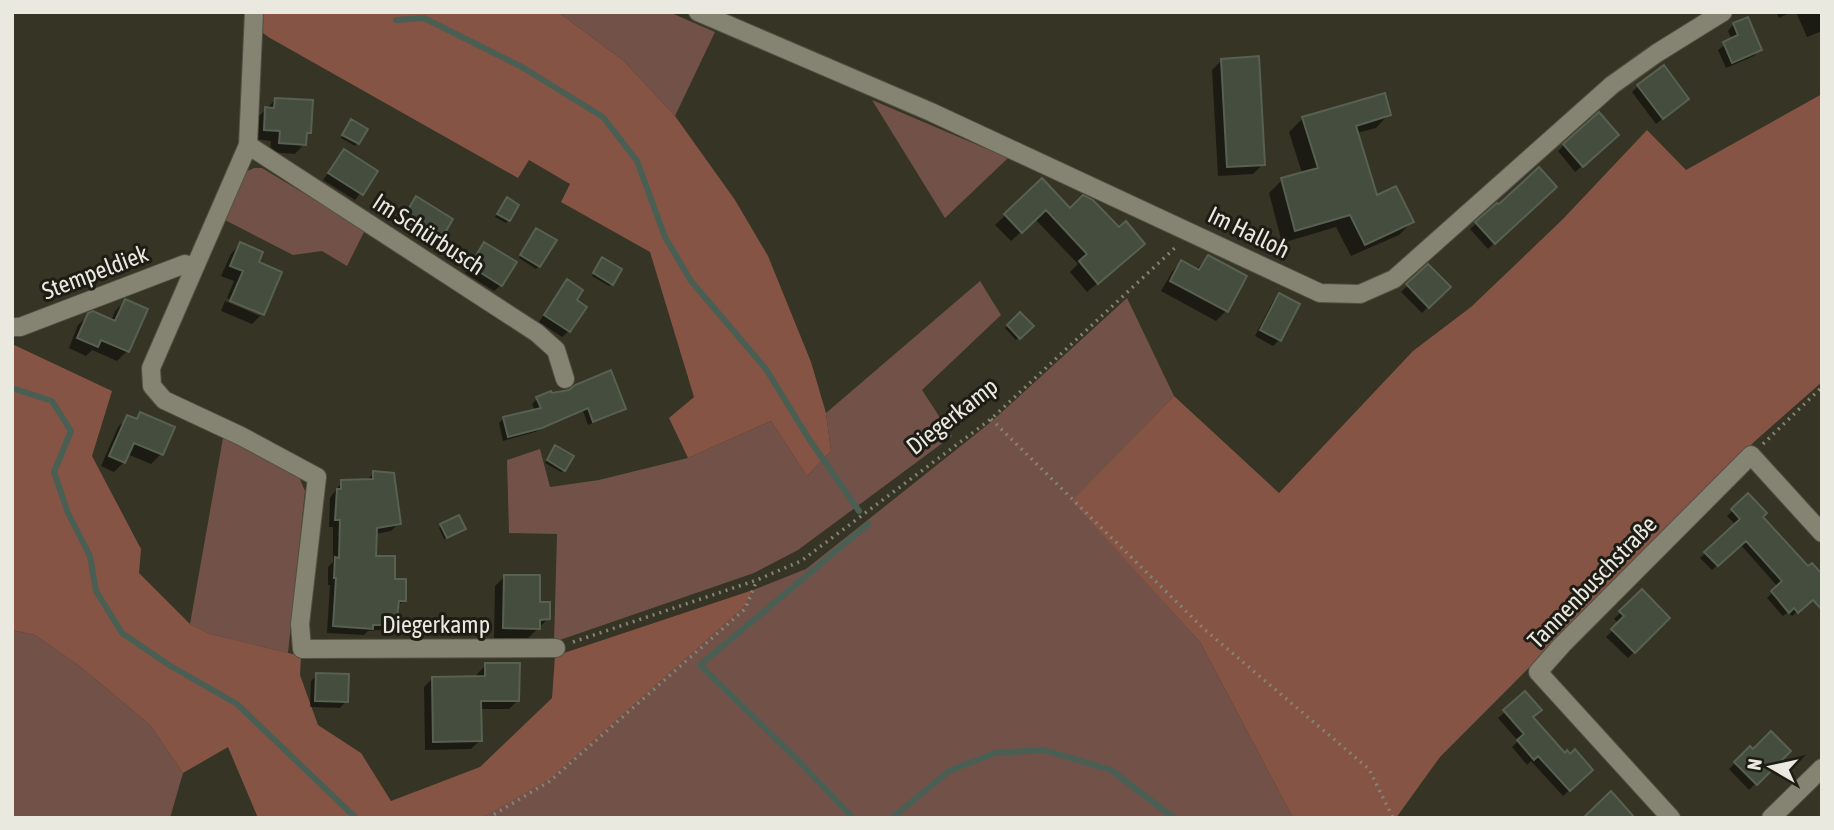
<svg xmlns="http://www.w3.org/2000/svg" width="1834" height="830" font-family="'Asap Condensed',sans-serif">
<rect width="100%" height="100%" fill="#363424"/>
<path fill="#725248" d="M 558,12 L 669,12 L 715,32 L 675,116 L 624,61 Z
M 872,100 L 1008,158 L 945,218 Z
M 254,168 L 262,168 L 365,230 L 347,266 L 322,251 L 293,255 L 223,219 L 245,172 Z
M 980,281 L 1001,315 L 922,390 L 952,436 L 798,550 L 754,573 L 554,642 L 557,534 L 509,533 L 507,460 L 540,449 L 550,487 L 599,480 L 688,458 L 771,421 L 807,476 L 831,451 L 826,413 Z
M 1127,298 L 1174,396 L 1073,501 L 1200,642 L 1293,818 L 479,818 L 550,779 L 744,607 L 753,590 L 806,569 L 991,422 Z
M 223,438 L 286,465 L 299,477 L 305,491 L 288,653 L 210,634 L 190,624 Z
M 12,630 L 35,635 L 82,668 L 150,725 L 183,773 L 170,818 L 12,818 Z"/>
<path fill="#865444" d="M 261,12 L 558,12 L 624,61 L 675,116 L 735,200 L 768,256 L 811,362 L 826,413 L 831,451 L 807,476 L 771,421 L 688,458 L 669,418 L 694,397 L 650,252 L 561,202 L 570,184 L 529,160 L 518,178 L 270,38 L 260,31 Z
M 1822,94 L 1822,382 L 1755,441 L 1440,757 L 1396,818 L 1293,818 L 1200,642 L 1072,501 L 1174,396 L 1279,493 L 1413,351 L 1471,307 L 1563,219 L 1647,130 L 1686,170 Z
M 12,344 L 112,391 L 92,456 L 141,549 L 139,573 L 190,624 L 210,634 L 301,656 L 300,675 L 318,725 L 361,753 L 391,801 L 480,767 L 552,698 L 555,656 L 753,590 L 744,607 L 550,779 L 486,815 L 479,818 L 258,818 L 228,747 L 183,773 L 150,725 L 82,668 L 35,635 L 12,630 Z"/>
<path fill="#0007" d="M 1776,12 L 1791,12 L 1779,18 Z
M 1796,12 L 1822,12 L 1822,31 L 1807,37 Z
M 1734,24 L 1760,49 L 1754,56 L 1726,68 L 1718,50 L 1732,40 L 1728,31 Z
M 1222,60 L 1263,164 L 1253,174 L 1218,176 L 1212,70 Z
M 1638,86 L 1687,99 L 1656,124 L 1632,92 Z
M 1384,95 L 1389,114 L 1376,128 L 1357,133 L 1376,197 L 1412,222 L 1399,235 L 1351,256 L 1336,227 L 1282,243 L 1269,193 L 1282,180 L 1302,173 L 1289,132 L 1302,119 Z
M 275,100 L 309,132 L 305,136 L 304,144 L 295,154 L 270,152 L 271,141 L 255,139 L 256,119 Z
M 349,124 L 365,129 L 355,146 L 341,138 Z
M 1611,141 L 1575,172 L 1558,151 L 1564,145 Z
M 344,151 L 376,172 L 355,200 L 323,180 Z
M 1042,181 L 1070,211 L 1133,253 L 1087,292 L 1070,272 L 1078,264 L 1035,219 L 1011,241 L 995,225 Z
M 1554,187 L 1488,249 L 1470,229 L 1477,223 Z
M 416,198 L 437,242 L 431,248 L 397,226 Z
M 504,202 L 517,206 L 506,223 L 495,217 Z
M 534,233 L 539,266 L 536,269 L 519,258 Z
M 240,244 L 257,263 L 280,273 L 262,314 L 252,324 L 221,311 L 225,301 L 260,316 L 260,312 L 227,298 L 234,281 L 221,276 L 231,254 Z
M 485,245 L 501,285 L 494,291 L 465,273 Z
M 1208,257 L 1245,277 L 1226,311 L 1216,321 L 1161,291 L 1172,272 L 1181,262 L 1196,270 Z
M 600,262 L 612,284 L 609,286 L 592,276 Z
M 1428,266 L 1448,287 L 1422,313 L 1401,292 Z
M 567,282 L 574,301 L 569,331 L 562,337 L 539,322 Z
M 1279,295 L 1279,340 L 1273,346 L 1255,336 L 1273,301 Z
M 125,301 L 146,310 L 127,351 L 117,361 L 92,350 L 86,356 L 69,348 L 78,325 L 89,315 L 111,321 L 115,311 Z
M 1020,314 L 1031,325 L 1016,340 L 1005,328 Z
M 570,391 L 624,408 L 619,413 L 588,425 L 583,411 L 535,432 L 503,441 L 499,423 L 504,418 L 535,411 L 532,404 L 537,399 L 550,393 L 551,395 Z
M 140,415 L 172,428 L 161,454 L 151,464 L 127,454 L 124,462 L 114,472 L 101,466 L 118,427 L 128,417 L 135,420 Z
M 553,450 L 564,470 L 561,472 L 545,463 Z
M 374,473 L 399,523 L 391,531 L 375,534 L 374,557 L 393,581 L 404,600 L 396,608 L 396,616 L 380,630 L 368,631 L 364,635 L 327,633 L 330,585 L 328,585 L 328,567 L 333,562 L 333,527 L 329,527 L 330,498 L 342,482 L 366,481 Z
M 1748,496 L 1761,517 L 1822,591 L 1792,616 L 1788,612 L 1783,616 L 1767,598 L 1778,587 L 1740,544 L 1712,570 L 1700,558 L 1736,525 L 1727,516 Z
M 441,525 L 464,529 L 444,539 L 439,528 Z
M 505,576 L 538,604 L 548,619 L 528,638 L 494,638 L 495,586 Z
M 1642,591 L 1668,618 L 1628,658 L 1606,637 L 1619,624 L 1614,619 Z
M 486,665 L 518,700 L 509,709 L 479,709 L 480,740 L 471,749 L 425,750 L 424,687 L 432,679 L 477,678 L 477,674 Z
M 317,675 L 346,701 L 340,708 L 310,707 L 311,681 Z
M 1505,712 L 1531,717 L 1585,776 L 1563,796 L 1531,761 L 1527,765 L 1512,747 L 1518,741 L 1498,718 Z
M 1750,748 L 1753,752 L 1788,751 L 1749,790 L 1729,769 Z"/>
<g fill="none" stroke-linecap="round" stroke-linejoin="round">
<path stroke="#4a5f54" stroke-width="6" d="M 396,20 L 424,18 L 522,67 L 603,117 L 637,161 L 665,237 L 691,281 L 766,369 L 809,439 L 859,511
M 12,388 L 52,401 L 71,431 L 54,472 L 68,513 L 90,556 L 96,591 L 122,633 L 169,665 L 237,704 L 356,818
M 853,818 L 798,760 L 700,665 L 868,524
M 892,818 L 949,771 L 995,753 L 1044,750 L 1111,770 L 1174,818"/>
</g>
<path fill="#444d3e" stroke="#576051" stroke-width="2" d="M 1748,17 L 1762,50 L 1732,63 L 1723,42 L 1738,35 L 1733,23 Z
M 1259,56 L 1265,165 L 1227,167 L 1221,59 Z
M 1664,65 L 1689,99 L 1663,119 L 1637,85 Z
M 1385,93 L 1391,115 L 1356,126 L 1377,195 L 1396,186 L 1414,222 L 1365,245 L 1350,215 L 1295,231 L 1281,178 L 1318,168 L 1302,117 Z
M 275,98 L 313,100 L 311,133 L 307,133 L 306,145 L 279,143 L 280,131 L 264,130 L 265,107 L 274,108 Z
M 1599,112 L 1619,135 L 1583,167 L 1563,144 Z
M 351,119 L 368,129 L 359,144 L 342,135 Z
M 344,149 L 378,171 L 363,195 L 328,173 Z
M 1539,167 L 1557,187 L 1495,244 L 1475,222 L 1497,203 L 1499,204 Z
M 1042,178 L 1070,208 L 1083,195 L 1093,200 L 1119,227 L 1126,221 L 1145,244 L 1098,284 L 1079,261 L 1087,254 L 1046,210 L 1022,233 L 1004,214 Z
M 416,196 L 453,219 L 439,243 L 402,220 Z
M 507,197 L 519,205 L 510,221 L 497,214 Z
M 536,228 L 557,240 L 540,267 L 520,255 Z
M 240,242 L 263,252 L 259,262 L 282,272 L 264,315 L 230,301 L 243,271 L 230,266 Z
M 484,242 L 517,262 L 502,286 L 470,266 Z
M 1208,255 L 1247,276 L 1228,312 L 1170,281 L 1181,260 L 1199,270 Z
M 602,257 L 622,269 L 613,285 L 593,273 Z
M 1428,264 L 1451,287 L 1429,308 L 1406,284 Z
M 567,279 L 583,290 L 577,300 L 587,307 L 570,332 L 544,315 Z
M 1279,293 L 1300,304 L 1281,341 L 1260,330 Z
M 125,299 L 148,309 L 129,352 L 101,340 L 98,347 L 77,338 L 88,313 L 93,311 L 115,321 Z
M 1020,312 L 1034,326 L 1020,339 L 1007,325 Z
M 611,370 L 626,409 L 593,422 L 588,408 L 542,428 L 508,437 L 503,417 L 541,408 L 536,397 L 551,391 L 552,393 L 569,390 L 575,385 Z
M 140,412 L 175,427 L 163,455 L 134,443 L 125,463 L 109,456 L 127,415 L 137,419 Z
M 555,445 L 574,456 L 565,471 L 547,460 Z
M 373,471 L 394,473 L 401,524 L 377,528 L 376,556 L 395,556 L 395,579 L 406,579 L 406,601 L 399,601 L 397,617 L 389,616 L 389,623 L 383,623 L 383,625 L 373,625 L 373,629 L 333,626 L 336,578 L 334,578 L 335,557 L 339,558 L 340,520 L 335,520 L 337,489 L 341,489 L 341,480 L 373,479 Z
M 1748,493 L 1767,513 L 1763,517 L 1808,566 L 1812,563 L 1822,574 L 1822,610 L 1813,600 L 1798,613 L 1794,608 L 1789,613 L 1771,591 L 1782,581 L 1746,541 L 1718,566 L 1704,552 L 1740,519 L 1731,509 Z
M 459,515 L 466,529 L 447,538 L 440,524 Z
M 504,575 L 540,575 L 540,602 L 550,602 L 550,619 L 540,620 L 540,629 L 503,628 Z
M 1642,589 L 1670,618 L 1635,653 L 1611,629 L 1624,616 L 1619,611 Z
M 485,663 L 520,663 L 519,701 L 481,701 L 482,741 L 433,742 L 432,677 L 485,676 Z
M 316,673 L 349,674 L 348,702 L 315,701 Z
M 1525,691 L 1542,710 L 1533,717 L 1565,753 L 1567,750 L 1570,754 L 1575,749 L 1593,770 L 1570,791 L 1538,756 L 1534,760 L 1517,740 L 1524,734 L 1503,710 Z
M 1771,731 L 1791,751 L 1757,785 L 1734,762 L 1750,746 L 1753,749 Z
M 1611,791 L 1635,818 L 1583,818 Z"/>
<g fill="none" stroke-linecap="round" stroke-linejoin="round">
<defs>
<path id="street" d="M 254,12 L 248,145 L 151,368 L 152,386 L 164,400 L 241,436 L 317,477 L 300,624 L 302,649 L 556,648
M 698,12 L 931,112 L 1320,293 L 1360,294 L 1394,279 L 1612,85 L 1657,53 L 1723,12
M 248,145 L 537,333 L 556,350 L 565,379
M 12,327 L 20,327 L 185,264 L 195,267
M 1671,818 L 1538,672 L 1562,645 L 1751,455 L 1822,533
M 1771,818 L 1822,768"/>
</defs>
<use href="#street" stroke="#535144" stroke-width="20"/>
<path stroke="#848375" stroke-width="3.5" stroke-dasharray="2 5" stroke-linecap="butt" d="M 991,419 L 1204,629 L 1369,769 L 1393,818
M 1763,444 L 1822,387
M 573,642 L 757,580 L 801,561 L 991,419 L 1178,245
M 488,818 L 550,781 L 745,609 L 757,580"/>
<use href="#street" stroke="#858371" stroke-width="18"/>
</g>
<g text-anchor="middle" dominant-baseline="central" stroke-width="6" stroke-linejoin="round" paint-order="stroke">
<g font-size="24" fill="#eae9df" stroke="#1d1c15">
<text transform="translate(1249 232) rotate(26)">Im Halloh</text>
<text transform="translate(429 234) rotate(33)">Im Schürbusch</text>
<text transform="translate(95 272) rotate(-21)">Stempeldiek</text>
<text transform="translate(952 416) rotate(-38)">Diegerkamp</text>
<text transform="translate(1592 582) rotate(-46)">Tannenbuschstraße</text>
<text x="436" y="624">Diegerkamp</text>
</g>
</g>
<rect width="1834" height="830" fill="none" stroke="#eae9df" stroke-width="28"/>
<g transform="translate(1771 767) rotate(279)" stroke="#1d1c15" stroke-width="5" paint-order="stroke">
<path d="M0-5L12 26L0 18L-12 26Z" fill="#eae9df"/>
<text y="-10" font-size="19" font-weight="bold" text-anchor="middle" fill="#eae9df">N</text>
</g>
</svg>
